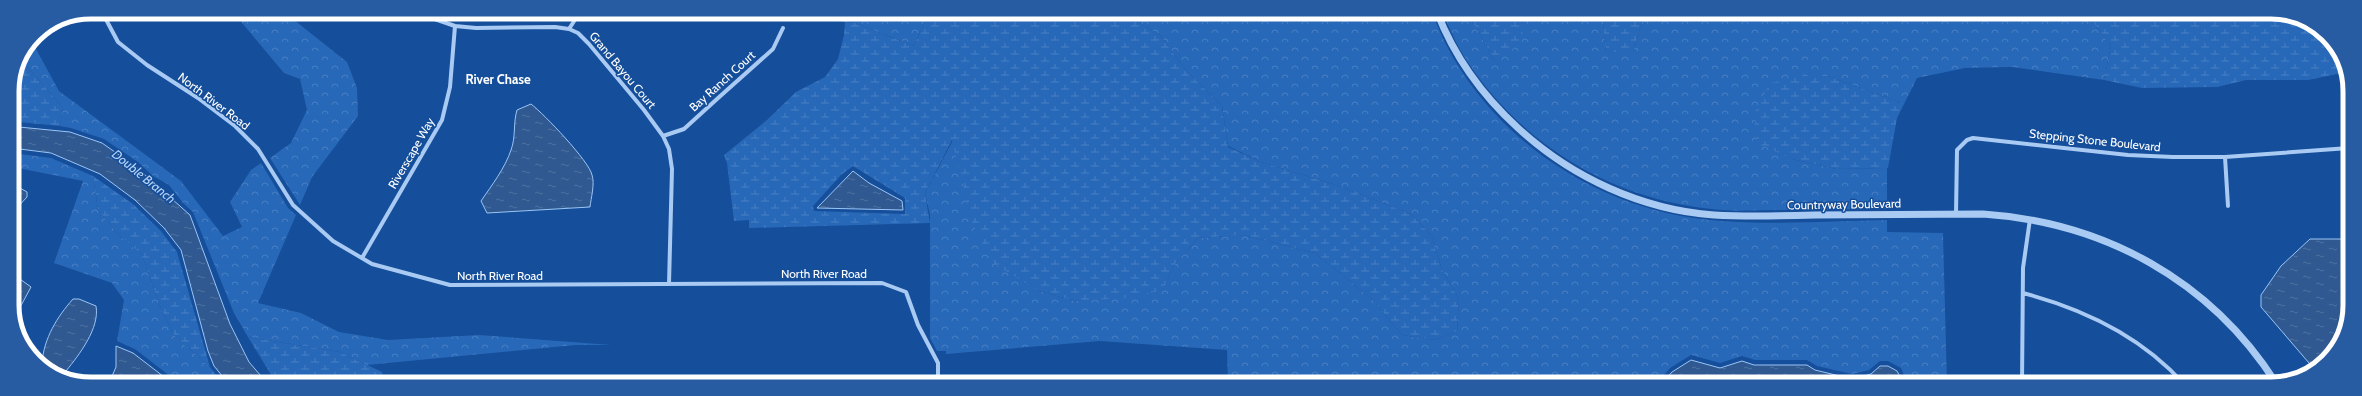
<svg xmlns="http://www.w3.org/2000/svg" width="2362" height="396" font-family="Cabin,sans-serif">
<defs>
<pattern id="forest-crowns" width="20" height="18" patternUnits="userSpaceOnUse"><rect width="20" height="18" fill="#2868b8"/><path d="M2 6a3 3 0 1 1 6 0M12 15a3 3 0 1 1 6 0" fill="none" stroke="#487fc3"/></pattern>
<pattern id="wetland-marsh" width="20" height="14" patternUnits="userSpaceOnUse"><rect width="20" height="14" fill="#2868b8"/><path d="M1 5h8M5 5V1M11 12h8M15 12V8" fill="none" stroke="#487fc3"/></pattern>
<pattern id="water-ripples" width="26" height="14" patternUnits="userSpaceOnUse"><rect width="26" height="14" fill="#2f5990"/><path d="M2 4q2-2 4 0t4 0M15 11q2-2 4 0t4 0" fill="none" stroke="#4e72a1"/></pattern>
</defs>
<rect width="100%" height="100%" fill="#154e9a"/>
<path fill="url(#forest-crowns)" d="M 237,12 L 284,12 L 347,62 L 357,88 L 358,116 L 312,177 L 300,205 L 270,158 L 291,143 L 307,110 L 300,79 L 284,73 L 238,18 Z
M 804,12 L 933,12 L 927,16 L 914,46 L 855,23 L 811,18 Z
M 1121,12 L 1432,12 C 1471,120 1576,199 1687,217 C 1749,227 1824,221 1887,220 L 1887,232 L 1943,233 L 1947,384 L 1908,384 L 1901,368 L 1888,361 L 1880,361 L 1869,370 L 1852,374 L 1817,366 L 1807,360 L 1755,360 L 1742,356 L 1720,363 L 1691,355 L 1670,368 L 1656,384 L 1377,384 L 1348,376 L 1323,375 L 1310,384 L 1228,384 L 1227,350 L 1100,341 L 946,354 L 946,351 L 937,351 L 930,338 L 930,215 L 925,193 L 953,140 L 957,155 L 1039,291 L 1075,301 L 1163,290 L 1174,265 L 1198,238 L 1243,235 L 1315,253 L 1373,300 L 1402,335 L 1435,340 L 1457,331 L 1459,299 L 1442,270 L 1431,235 L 1411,214 L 1336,185 L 1261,162 L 1228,146 L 1222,106 L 1185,69 L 1160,35 Z
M 1442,12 L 1467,12 L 1495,61 L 1526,19 L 1527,12 L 1602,12 L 1606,52 L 1633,52 L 1645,13 L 2086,13 L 2111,46 L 2104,80 L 2012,67 L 1965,68 L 1917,78 L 1904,104 L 1828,76 L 1792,159 L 1836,169 L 1887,168 L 1887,209 C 1851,209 1814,210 1778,210 C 1756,210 1734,212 1712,209 C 1611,199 1523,145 1467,61 C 1457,46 1450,29 1442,12 Z
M 31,40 L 59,91 L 181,181 L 223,236 L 242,227 L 230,202 L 251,170 L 261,163 L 288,208 L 296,215 L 258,303 L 301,313 L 339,332 L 388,340 L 479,335 L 611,345 L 575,345 L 367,365 L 340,352 L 248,337 L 234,313 L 193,212 L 183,203 L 169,185 L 153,176 L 138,162 L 104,139 L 71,128 L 60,126 L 63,108 L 20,58 Z
M 12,153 L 51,158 L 93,176 L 98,210 L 120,236 L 142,255 L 160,306 L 174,335 L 210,367 L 222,383 L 179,383 L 135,349 L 117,341 L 124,300 L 112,283 L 54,263 L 83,181 L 13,167 Z"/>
<path fill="url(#wetland-marsh)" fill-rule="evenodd" d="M 933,12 L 1121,12 L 1160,35 L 1185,69 L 1222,106 L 1228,147 L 1261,162 L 1336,185 L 1411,214 L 1431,235 L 1442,270 L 1459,299 L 1457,331 L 1435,340 L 1402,335 L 1373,300 L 1315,253 L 1243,235 L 1198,238 L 1174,265 L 1163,290 L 1125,298 L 1075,301 L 1039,291 L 991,262 L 972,222 L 952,140 L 925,193 L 930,223 L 749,228 L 749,220 L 734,221 L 727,163 L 724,155 L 767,120 L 796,92 L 825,77 L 838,59 L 844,35 L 845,22 L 855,23 L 914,46 L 927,16 ZM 853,166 L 905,198 L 905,214 L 814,211 L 813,206 L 841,175 Z
M 1467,12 L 1527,12 C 1524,38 1518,50 1495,61 Z
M 1602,12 L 1645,13 L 1633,52 L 1606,52 Z
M 2086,13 L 2282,13 L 2327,35 L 2347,72 L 2308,80 L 2246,80 L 2217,87 L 2142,88 L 2104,80 L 2111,46 Z
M 20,58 L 63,108 L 60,126 L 19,122 L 12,119 L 12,90 Z
M 1804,76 L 1828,76 L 1904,104 L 1897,118 L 1888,168 L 1836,169 L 1792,159 L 1757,143 L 1754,113 L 1770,83 Z
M 93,176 L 133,204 L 161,231 L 177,252 L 210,367 L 174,335 L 160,306 L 142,255 L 120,236 L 98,210 Z
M 248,337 L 340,352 L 382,372 L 385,383 L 276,383 Z"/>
<path fill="url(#water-ripples)" stroke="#9bc5f5" d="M 531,104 C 544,114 589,161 592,175 C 595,184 591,198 590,207 L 487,213 L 481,201 C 492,185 505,168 511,150 C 516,137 513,123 517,110 Z
M 12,124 L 19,127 L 70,132 L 102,143 L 135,166 L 190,215 L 230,324 L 249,362 L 267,383 L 228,383 L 214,366 L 208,351 L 181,250 L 164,228 L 135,200 L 100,174 L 51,153 L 12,148 Z
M 853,171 L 869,183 L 902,201 L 903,210 L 817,208 Z
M 13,184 L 27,192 L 27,197 L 13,212 Z
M 2310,239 L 2349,239 L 2349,316 L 2323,364 L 2315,370 L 2261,307 L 2261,295 L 2281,266 Z
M 13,274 L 31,287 L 17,313 L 14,315 Z
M 73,299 L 79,299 L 96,306 C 100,328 79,355 66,371 L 55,370 L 42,363 C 44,338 57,317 73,299 Z
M 116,346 L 133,353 L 172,383 L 109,383 L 116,367 Z
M 1691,360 L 1720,368 L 1742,361 L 1754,365 L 1807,365 L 1815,370 L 1852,379 L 1871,374 L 1880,366 L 1888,366 L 1897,371 L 1904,384 L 1661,384 L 1672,372 Z
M 1324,380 L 1348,380 L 1364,384 L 1317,384 Z"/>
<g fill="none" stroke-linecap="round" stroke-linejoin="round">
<path stroke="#a9caf3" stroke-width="4" d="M 102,12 L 118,42 L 147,65 L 198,98 L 235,126 L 258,149 L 293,205 L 333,241 L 372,264 L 450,285 L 882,283 L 906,292 L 918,325 L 938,363 L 938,384
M 414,12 L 455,26 L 476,28 L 555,27 L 569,29 L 578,33 L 589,44 L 644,110 L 663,136 L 669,149 L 672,169 L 669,284
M 569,29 L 580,12
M 663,136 L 684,129 L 717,99 L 773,49 L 783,28
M 2225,157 L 2228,206
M 1956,214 L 1957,150 L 1967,140 L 1973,138 L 2128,155 L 2173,157 L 2225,157 L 2349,148
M 362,258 L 442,120 L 450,87 L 455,26
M 2023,293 C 2084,309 2141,336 2184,384
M 2022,384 L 2023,268 L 2030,219"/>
<path stroke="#a9caf3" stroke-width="7" d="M 1437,12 C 1454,56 1483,96 1518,128 C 1571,177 1642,210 1714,215 C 1748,217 1782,216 1815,215 C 1871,215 1927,214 1983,214 C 2104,222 2210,280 2276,383"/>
</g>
<g text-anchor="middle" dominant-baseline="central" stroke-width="3" stroke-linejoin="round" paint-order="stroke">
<g font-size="12" fill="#fff" stroke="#154e9a">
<text transform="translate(623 70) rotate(50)">Grand Bayou Court</text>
<text transform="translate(722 81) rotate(-42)">Bay Ranch Court</text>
<text transform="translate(214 101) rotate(37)">North River Road</text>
<text transform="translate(2095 140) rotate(6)">Stepping Stone Boulevard</text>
<text transform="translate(411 153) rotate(-60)">Riverscape Way</text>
<text transform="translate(1844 204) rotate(-1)">Countryway Boulevard</text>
<text x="824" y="273">North River Road</text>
<text x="500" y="275">North River Road</text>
</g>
<g font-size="13" font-weight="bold" fill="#fff" stroke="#154e9a">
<text x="498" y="79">River Chase</text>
</g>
<g font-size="13" font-style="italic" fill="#b5d4f9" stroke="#154e9a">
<text transform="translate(144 176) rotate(39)">Double Branch</text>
</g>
</g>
<path d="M0 0H2362V396H0ZM91 19H2271A72 72 0 0 1 2343 91V305A72 72 0 0 1 2271 377H91A72 72 0 0 1 19 305V91A72 72 0 0 1 91 19Z" fill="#285ca2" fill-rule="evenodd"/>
<path fill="none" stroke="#fff" stroke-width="5" d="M91 19H2271A72 72 0 0 1 2343 91V305A72 72 0 0 1 2271 377H91A72 72 0 0 1 19 305V91A72 72 0 0 1 91 19Z"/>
</svg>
